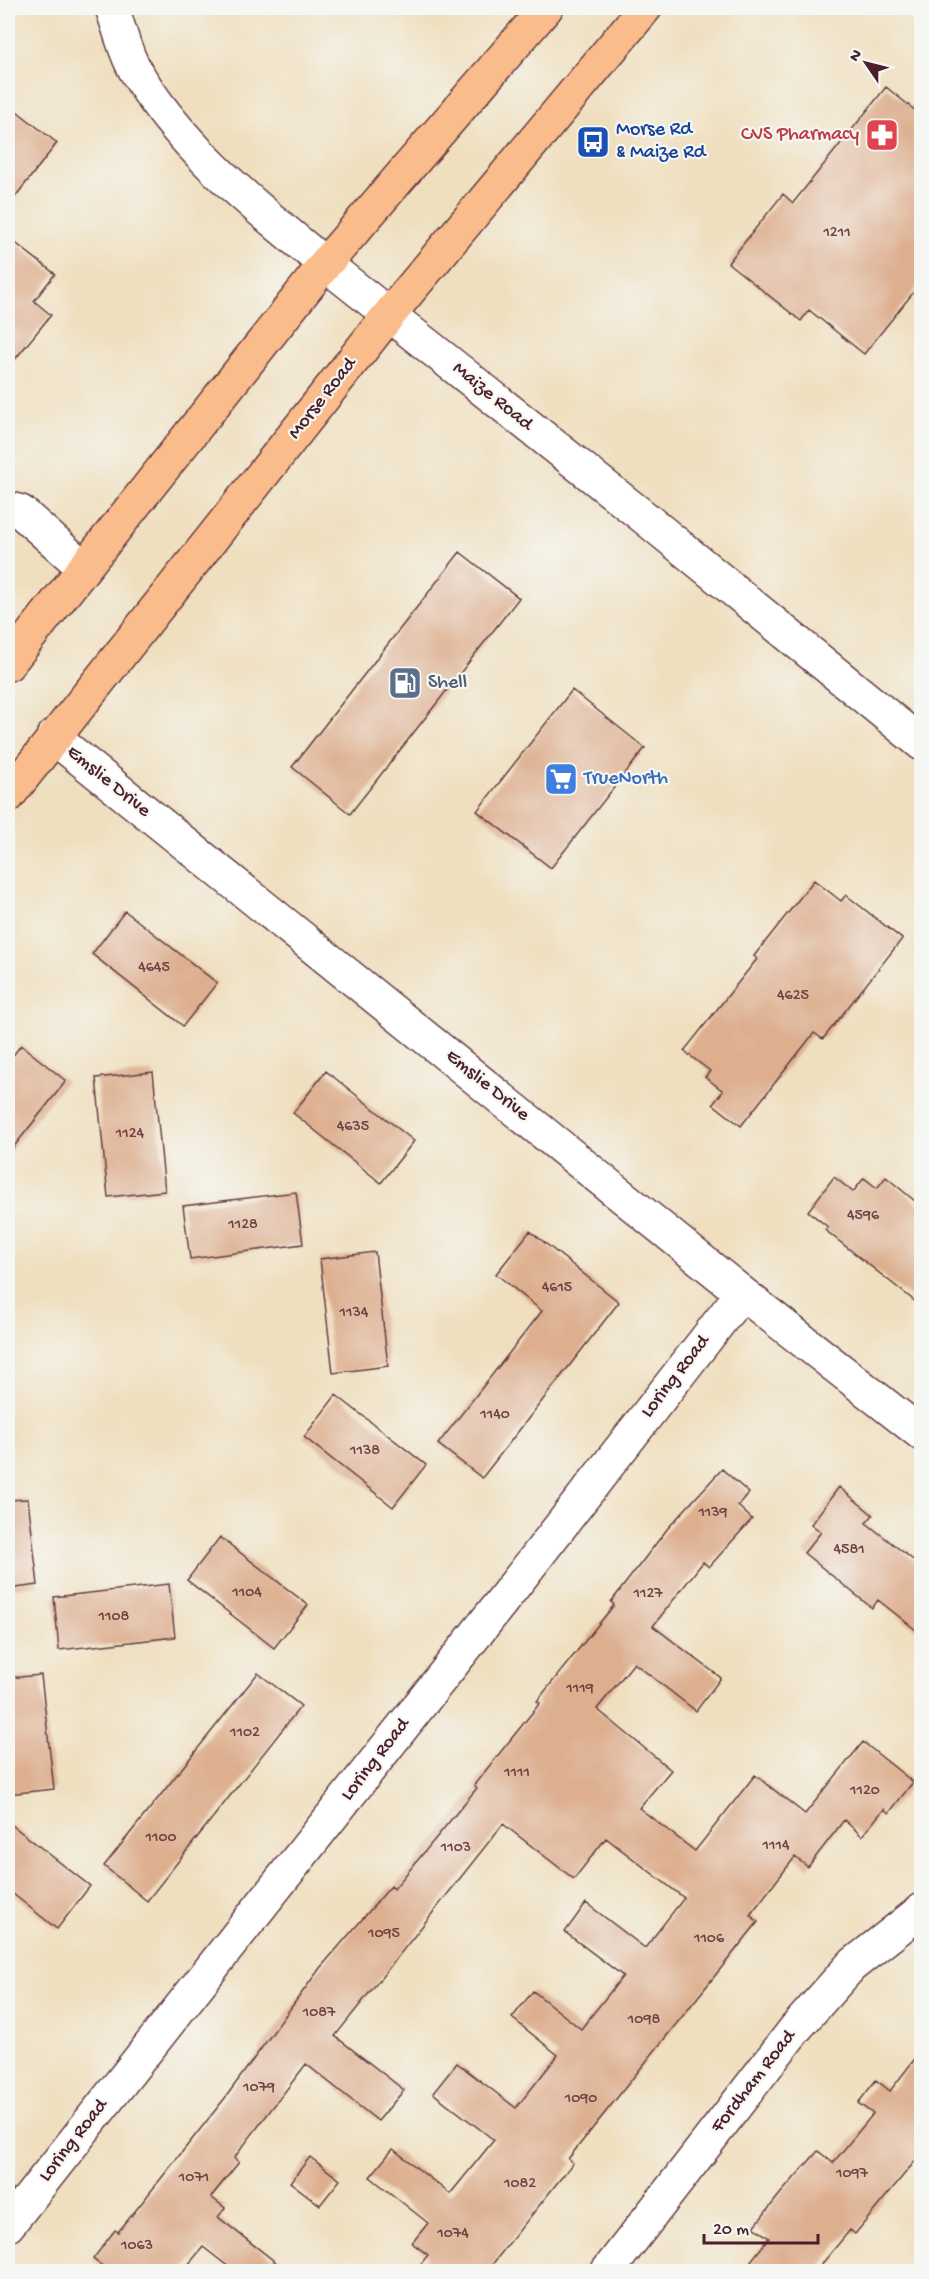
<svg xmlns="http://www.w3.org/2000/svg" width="929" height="2279" font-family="'Gochi Hand',sans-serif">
<rect width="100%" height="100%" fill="#f6f6f2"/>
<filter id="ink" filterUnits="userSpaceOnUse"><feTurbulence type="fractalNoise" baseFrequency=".0167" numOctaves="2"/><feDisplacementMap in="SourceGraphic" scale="12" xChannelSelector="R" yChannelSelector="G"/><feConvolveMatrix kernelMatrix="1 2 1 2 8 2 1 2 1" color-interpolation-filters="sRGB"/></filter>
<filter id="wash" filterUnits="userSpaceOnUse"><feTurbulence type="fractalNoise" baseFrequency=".008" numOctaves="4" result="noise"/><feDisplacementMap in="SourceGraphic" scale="24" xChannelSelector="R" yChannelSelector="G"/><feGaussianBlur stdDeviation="1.35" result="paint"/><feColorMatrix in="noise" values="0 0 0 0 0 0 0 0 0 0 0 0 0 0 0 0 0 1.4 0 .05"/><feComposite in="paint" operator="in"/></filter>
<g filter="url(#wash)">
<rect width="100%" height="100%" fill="#efdfbf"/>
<g id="blocks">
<path fill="#ddaf8f" d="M 886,87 L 921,115 L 921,283 L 864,354 L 809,310 L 801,321 L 728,263 L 783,194 L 793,203 Z
M 8,104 L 57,143 L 8,206 Z
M 8,237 L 55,274 L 34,301 L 51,315 L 8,368 Z
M 460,552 L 519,598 L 350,814 L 292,767 Z
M 572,690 L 645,748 L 551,868 L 477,811 Z
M 814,880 L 841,901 L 846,895 L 902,939 L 823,1039 L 814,1033 L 741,1126 L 713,1104 L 723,1091 L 705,1077 L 710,1071 L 684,1051 L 757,959 L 754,956 Z
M 125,911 L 217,983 L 183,1026 L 92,954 Z
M 21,1045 L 66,1081 L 8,1154 L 8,1062 Z
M 326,1071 L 414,1141 L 381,1183 L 293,1113 Z
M 153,1072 L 165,1191 L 108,1197 L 96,1078 Z
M 834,1177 L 853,1192 L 864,1178 L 877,1188 L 886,1177 L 921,1206 L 921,1306 L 825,1230 L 828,1227 L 808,1211 Z
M 296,1192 L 303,1244 L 190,1259 L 183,1206 Z
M 530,1231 L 619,1302 L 482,1478 L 438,1444 L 542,1311 L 496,1274 Z
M 375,1252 L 388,1366 L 333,1373 L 320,1259 Z
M 336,1395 L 426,1465 L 393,1507 L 304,1437 Z
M 722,1469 L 749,1493 L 738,1506 L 752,1519 L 709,1567 L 703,1562 L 653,1626 L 721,1678 L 696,1711 L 634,1663 L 597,1709 L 671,1770 L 639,1808 L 695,1851 L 755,1775 L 805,1814 L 863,1742 L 913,1782 L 889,1813 L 884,1809 L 862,1836 L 844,1820 L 808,1867 L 795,1857 L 750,1915 L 758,1922 L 568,2159 L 573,2163 L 487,2271 L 415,2271 L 428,2255 L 412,2243 L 428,2223 L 370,2177 L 393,2149 L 450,2194 L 494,2140 L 433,2093 L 457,2063 L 516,2108 L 558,2055 L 512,2018 L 533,1991 L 581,2029 L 623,1976 L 565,1932 L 586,1903 L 645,1948 L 684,1898 L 606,1838 L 574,1879 L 503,1824 L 335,2036 L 404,2090 L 378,2121 L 306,2064 L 234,2158 L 239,2162 L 211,2197 L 225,2208 L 218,2217 L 287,2271 L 234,2271 L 203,2247 L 183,2271 L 109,2271 L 93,2259 L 115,2230 L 118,2232 L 132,2215 L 225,2098 L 320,1968 L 391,1886 L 394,1889 L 477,1788 L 474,1785 L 540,1703 L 537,1701 L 614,1605 L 611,1602 L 668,1528 Z
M 839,1487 L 873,1515 L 866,1523 L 921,1566 L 921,1634 L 878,1600 L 872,1608 L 804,1553 L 821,1532 L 811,1524 Z
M 28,1499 L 38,1585 L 8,1589 L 8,1500 Z
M 220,1537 L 308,1605 L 274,1648 L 187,1580 Z
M 169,1584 L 175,1637 L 59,1650 L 54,1597 Z
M 258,1673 L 301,1706 L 147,1901 L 104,1866 Z
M 41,1675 L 54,1789 L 8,1794 L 8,1678 Z
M 8,1822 L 90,1886 L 57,1929 L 8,1890 Z
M 921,2051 L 921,2154 L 855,2234 L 850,2230 L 816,2271 L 743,2271 L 769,2238 L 754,2227 L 780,2194 L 818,2151 L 833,2163 L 873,2114 L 858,2103 L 876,2080 L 890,2091 Z
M 310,2157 L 340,2180 L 320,2205 L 290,2182 Z"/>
</g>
</g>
<g filter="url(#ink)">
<use href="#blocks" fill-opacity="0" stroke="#633c41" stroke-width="1.5"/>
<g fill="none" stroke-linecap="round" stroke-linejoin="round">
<defs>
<path id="minor" d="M 112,8 C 119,27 124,50 134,68 C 178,146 257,208 325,264
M 8,508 L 21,512 L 83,567
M 53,737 L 742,1293 L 922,1434
M 8,2225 L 499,1605 L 742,1293
M 607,2272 L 795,2029 L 851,1966 L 922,1910"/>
<path id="tertiary" d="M 325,264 L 645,518 L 922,744"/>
<path id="primary" d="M 8,664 L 325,264 L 546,8
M 8,796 L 388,316 L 645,8"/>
</defs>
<use href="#minor" stroke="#633c41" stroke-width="36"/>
<use href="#tertiary" stroke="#633c41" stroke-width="36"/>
<use href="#primary" stroke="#633c41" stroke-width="36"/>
<use href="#minor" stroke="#fff" stroke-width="33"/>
<use href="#tertiary" stroke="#fff" stroke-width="33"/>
<use href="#primary" stroke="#fabc8b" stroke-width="33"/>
</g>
</g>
<defs>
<symbol id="pharmacy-square" viewBox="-11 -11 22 22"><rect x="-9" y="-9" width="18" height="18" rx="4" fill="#e0444e" stroke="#f6f6f2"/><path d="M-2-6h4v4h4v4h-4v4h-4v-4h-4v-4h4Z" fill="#fff"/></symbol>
<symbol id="bus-square" viewBox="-11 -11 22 22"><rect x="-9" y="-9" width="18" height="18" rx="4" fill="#1a4fb4" stroke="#f6f6f2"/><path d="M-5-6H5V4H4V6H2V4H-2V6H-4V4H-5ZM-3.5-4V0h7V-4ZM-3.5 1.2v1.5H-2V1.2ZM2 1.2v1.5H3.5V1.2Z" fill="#fff"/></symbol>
<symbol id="fuel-square" viewBox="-11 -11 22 22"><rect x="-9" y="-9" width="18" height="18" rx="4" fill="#5c6f8a" stroke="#f6f6f2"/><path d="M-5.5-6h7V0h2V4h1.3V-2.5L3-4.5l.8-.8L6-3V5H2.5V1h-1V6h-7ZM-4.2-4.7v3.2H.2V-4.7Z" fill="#fff"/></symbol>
<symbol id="supermarket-square" viewBox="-11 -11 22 22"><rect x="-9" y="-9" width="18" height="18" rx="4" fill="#3f7fe0" stroke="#f6f6f2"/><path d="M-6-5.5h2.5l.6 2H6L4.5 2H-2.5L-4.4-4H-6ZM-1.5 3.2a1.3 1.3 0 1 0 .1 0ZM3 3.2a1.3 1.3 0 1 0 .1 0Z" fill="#fff"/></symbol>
</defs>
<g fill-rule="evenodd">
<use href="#pharmacy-square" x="863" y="116" width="38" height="38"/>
<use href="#bus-square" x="574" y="123" width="38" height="38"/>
<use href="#fuel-square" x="386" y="664" width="38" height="38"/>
<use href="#supermarket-square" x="542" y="760" width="38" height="38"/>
</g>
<g text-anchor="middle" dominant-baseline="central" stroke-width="4.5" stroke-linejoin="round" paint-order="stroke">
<g font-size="16" fill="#6f4344">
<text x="837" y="233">1211</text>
<text x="154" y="968">4645</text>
<text x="793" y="996">4625</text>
<text x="353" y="1127">4635</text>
<text x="130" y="1134">1124</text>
<text x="863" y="1216">4596</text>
<text x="243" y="1225">1128</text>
<text x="557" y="1288">4615</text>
<text x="354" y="1313">1134</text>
<text x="495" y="1415">1140</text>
<text x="365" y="1451">1138</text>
<text x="713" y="1513">1139</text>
<text x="849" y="1550">4581</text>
<text x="247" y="1593">1104</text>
<text x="648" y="1594">1127</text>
<text x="114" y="1617">1108</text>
<text x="580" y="1689">1119</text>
<text x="245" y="1733">1102</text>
<text x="517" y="1773">1111</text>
<text x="865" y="1791">1120</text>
<text x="161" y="1838">1100</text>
<text x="776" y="1846">1114</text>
<text x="456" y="1848">1103</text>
<text x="384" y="1934">1095</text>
<text x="709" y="1939">1106</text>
<text x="319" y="2013">1087</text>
<text x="644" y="2020">1098</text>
<text x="259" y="2088">1079</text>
<text x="581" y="2099">1090</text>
<text x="852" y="2174">1097</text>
<text x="194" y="2178">1071</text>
<text x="520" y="2184">1082</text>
<text x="453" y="2234">1074</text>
<text x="137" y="2246">1063</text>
</g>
<g font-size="20" fill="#164399" stroke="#f6f6f2" text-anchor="start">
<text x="616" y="130">Morse Rd<tspan x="616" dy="23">&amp; Maize Rd</tspan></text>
</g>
<g font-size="20" fill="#be3a42" stroke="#f6f6f2" text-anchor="end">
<text x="859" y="135">CVS Pharmacy</text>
</g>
<g font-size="20" fill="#4a1f2b" stroke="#f6f6f2">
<text transform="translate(492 397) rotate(39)">Maize Road</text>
<text transform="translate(323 399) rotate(-52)">Morse Road</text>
<text transform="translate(108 782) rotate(39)">Emslie Drive</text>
<text transform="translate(487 1086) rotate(39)">Emslie Drive</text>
<text transform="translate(676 1377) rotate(-52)">Loring Road</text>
<text transform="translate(376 1760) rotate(-52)">Loring Road</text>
<text transform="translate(754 2082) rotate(-52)">Fordham Road</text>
<text transform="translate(74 2141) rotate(-52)">Loring Road</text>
</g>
<g font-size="20" fill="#4e5e75" stroke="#f6f6f2" text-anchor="start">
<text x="428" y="683">Shell</text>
</g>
<g font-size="20" fill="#366cbe" stroke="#f6f6f2" text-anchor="start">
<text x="584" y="779">TrueNorth</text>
</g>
</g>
<rect width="929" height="2279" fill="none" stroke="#f6f6f2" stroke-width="30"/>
<g transform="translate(866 63) rotate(305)" stroke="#f6f6f2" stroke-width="4.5" paint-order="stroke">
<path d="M0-4.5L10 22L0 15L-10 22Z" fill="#4a1f2b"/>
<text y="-9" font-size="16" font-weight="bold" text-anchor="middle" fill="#4a1f2b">N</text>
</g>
<path d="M704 2234v9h114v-9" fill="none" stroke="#4a1f2b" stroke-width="3"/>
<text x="713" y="2234" font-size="18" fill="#4a1f2b" stroke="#f6f6f2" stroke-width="4.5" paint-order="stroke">20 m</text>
</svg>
